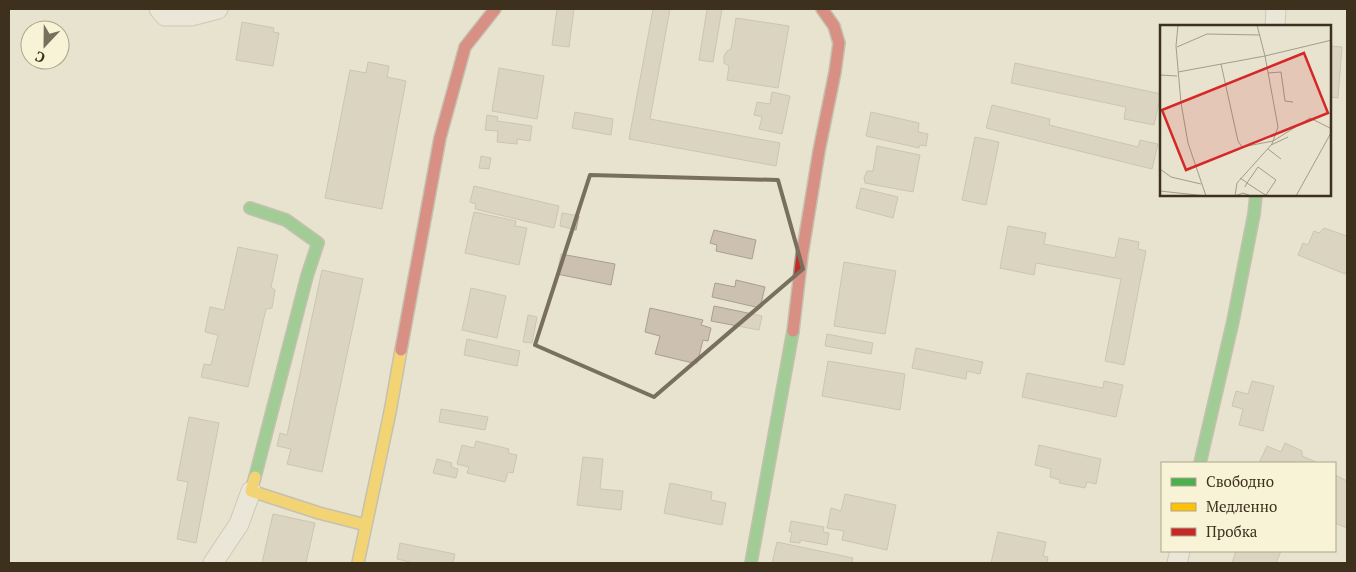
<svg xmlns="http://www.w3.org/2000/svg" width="1356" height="572" font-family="'PT Serif',serif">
<rect width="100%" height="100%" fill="#e7e3cf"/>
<path fill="#ccc1b0" stroke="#a89f8e" d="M 557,9 L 574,9 L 569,47 L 552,45 Z
M 653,9 L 670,9 L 650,119 L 780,143 L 776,166 L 629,139 Z
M 707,9 L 722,9 L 713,62 L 699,60 Z
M 736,18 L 789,26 L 778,88 L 727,80 L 729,66 L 724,63 L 724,56 L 727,51 L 731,49 Z
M 242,22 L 274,28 L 273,32 L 279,33 L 273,66 L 236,60 Z
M 1330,46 L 1342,47 L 1338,98 L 1330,97 Z
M 368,62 L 389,66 L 387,77 L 406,81 L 382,209 L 325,198 L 350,70 L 366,73 Z
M 1015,63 L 1161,94 L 1154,125 L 1124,119 L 1126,107 L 1011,83 Z
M 499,68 L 544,76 L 537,119 L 492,111 Z
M 772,92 L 790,96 L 782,134 L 759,129 L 762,117 L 754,115 L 757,102 L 770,104 Z
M 992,105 L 1050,119 L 1049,125 L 1138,147 L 1140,140 L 1158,144 L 1152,169 L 986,128 Z
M 575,112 L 613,119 L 611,135 L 572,128 Z
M 871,112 L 919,123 L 918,132 L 928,134 L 926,146 L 920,145 L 919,148 L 866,136 Z
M 487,115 L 498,117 L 497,121 L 532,126 L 530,141 L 517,139 L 517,144 L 497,142 L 498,131 L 485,130 Z
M 975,137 L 999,142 L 986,205 L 962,200 Z
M 877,146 L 920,155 L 913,192 L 865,183 L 864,178 L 867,171 L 873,171 Z
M 481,156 L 491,158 L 489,169 L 479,168 Z
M 474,186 L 559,206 L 554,228 L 475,209 L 476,204 L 470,202 Z
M 861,188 L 898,197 L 893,218 L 856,208 Z
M 474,212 L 516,221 L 515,226 L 527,228 L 519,265 L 465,253 Z
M 562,213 L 579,216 L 576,230 L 560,226 Z
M 1008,226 L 1046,233 L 1044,244 L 1115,258 L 1119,238 L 1139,242 L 1138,249 L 1146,251 L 1124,365 L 1105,361 L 1121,279 L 1036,263 L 1034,275 L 1000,268 Z
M 1324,228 L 1347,236 L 1346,244 L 1347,244 L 1347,269 L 1345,274 L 1298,255 L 1303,243 L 1308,245 L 1314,231 L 1319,233 Z
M 714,230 L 756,240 L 752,259 L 716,251 L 717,245 L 710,243 Z
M 238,247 L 278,255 L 271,287 L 275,290 L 272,308 L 266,309 L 248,387 L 201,377 L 204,364 L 211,365 L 218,335 L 205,332 L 210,307 L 224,310 Z
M 561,254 L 615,264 L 611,285 L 557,274 Z
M 844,262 L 896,271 L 885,334 L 834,326 Z
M 322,270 L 363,279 L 322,472 L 287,464 L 291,449 L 277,446 L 280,433 L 287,435 Z
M 736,280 L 765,287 L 760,308 L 712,297 L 715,283 L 735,287 Z
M 471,288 L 506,296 L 497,338 L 462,330 Z
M 714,306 L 762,316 L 759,330 L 711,321 Z
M 650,308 L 703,320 L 701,325 L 711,328 L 708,341 L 703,340 L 697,364 L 655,354 L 660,336 L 645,332 Z
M 528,315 L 537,317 L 532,343 L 523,342 Z
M 827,334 L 873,343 L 871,354 L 825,346 Z
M 467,339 L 520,351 L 517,366 L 464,355 Z
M 916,348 L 983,362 L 980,374 L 967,371 L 966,379 L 912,368 Z
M 828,361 L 905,374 L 900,410 L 822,396 Z
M 1027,373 L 1103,388 L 1104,381 L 1123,385 L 1116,417 L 1022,397 Z
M 1252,381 L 1274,386 L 1263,431 L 1239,425 L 1243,409 L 1232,406 L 1236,391 L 1248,394 Z
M 441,409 L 488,417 L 485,430 L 439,422 Z
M 189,417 L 219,423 L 196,543 L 177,539 L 188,482 L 177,480 Z
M 476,441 L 509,449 L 508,453 L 517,455 L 513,473 L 508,472 L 505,482 L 467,473 L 469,467 L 457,464 L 462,445 L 474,448 Z
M 1285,443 L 1302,451 L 1302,456 L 1316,462 L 1317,463 L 1259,463 L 1267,446 L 1281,452 Z
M 1039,445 L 1101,459 L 1096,484 L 1087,482 L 1085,488 L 1059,483 L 1060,480 L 1050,477 L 1051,469 L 1035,465 Z
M 583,457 L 603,459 L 600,489 L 623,491 L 621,510 L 577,505 Z
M 437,459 L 452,463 L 451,467 L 458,469 L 456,478 L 433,473 Z
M 1335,475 L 1347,481 L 1347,528 L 1335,523 Z
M 670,483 L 712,492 L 711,500 L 726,503 L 722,525 L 664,513 Z
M 845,494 L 896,505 L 887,550 L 842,540 L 844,531 L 827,528 L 831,508 L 841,511 Z
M 273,514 L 315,523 L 306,563 L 262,563 Z
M 791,521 L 824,527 L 823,532 L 829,533 L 827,545 L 800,540 L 800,543 L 790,542 L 792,532 L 789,532 Z
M 998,532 L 1046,542 L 1043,556 L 1048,557 L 1047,563 L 991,563 Z
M 777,542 L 853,558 L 852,563 L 772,563 Z
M 400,543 L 455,554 L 453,563 L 414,563 L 397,559 Z
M 1236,551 L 1281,551 L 1276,563 L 1232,563 Z"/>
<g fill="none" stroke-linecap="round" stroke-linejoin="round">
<defs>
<path id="street" d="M 159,9 L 165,16 L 191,16 L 218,9
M 1275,26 L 1276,9
M 213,563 L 239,524 L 251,491
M 1177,563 L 1180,551"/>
<path id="fast" d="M 250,208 L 286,220 L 318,243 L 307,276 L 255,477
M 1200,463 L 1233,321 L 1254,214 L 1256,195
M 751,563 L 793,331"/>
<path id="slow" d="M 255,477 L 251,491 L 319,513 L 366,525
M 358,563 L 390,412 L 401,350"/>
<path id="jam" d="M 793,331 L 802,255 L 819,151 L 835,72 L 839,43 L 834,26 L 822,9
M 401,350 L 440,138 L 465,47 L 495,9"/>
</defs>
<use href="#street" stroke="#ada898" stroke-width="21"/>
<use href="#fast" stroke="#9c9788" stroke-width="14"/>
<use href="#slow" stroke="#9c9788" stroke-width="14"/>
<use href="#jam" stroke="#9c9788" stroke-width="14"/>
<use href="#street" stroke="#efece2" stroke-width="19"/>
<use href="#fast" stroke="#4caf50" stroke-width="11"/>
<use href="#slow" stroke="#ffc107" stroke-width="11"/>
<use href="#jam" stroke="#c62828" stroke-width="11"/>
</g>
<path d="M0 0H1356V572H0ZM 590,175 L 778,180 L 803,269 L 654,397 L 535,345 Z" fill="#e7e3cf" fill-opacity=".55" fill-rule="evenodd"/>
<path fill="none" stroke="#786f5c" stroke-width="4" stroke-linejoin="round" d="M 590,175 L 778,180 L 803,269 L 654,397 L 535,345 Z"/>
<g transform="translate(1160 25)">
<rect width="171" height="171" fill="#e7e3cf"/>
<path fill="none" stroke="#a39c88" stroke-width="1" d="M 18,0 L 16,21 L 21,78 L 28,118 L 46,171M 17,22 L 47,9 L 100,10M 61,39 L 78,116 L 82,122 L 113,116 L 150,93 L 172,104M 18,47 L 105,31 L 97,0M 108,48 L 121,47 L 125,76 L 133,77M 0,50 L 17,51M 111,120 L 128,112M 108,124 L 121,134M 0,144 L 11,152 L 41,159M 80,153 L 86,157 L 87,158 L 96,164 L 104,169 L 106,170 L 116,155 L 98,142 L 87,158 L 85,162M 0,166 L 46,171M 75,171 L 77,158 L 112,119 L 118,102 L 105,31 L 172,15M 75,171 L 83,168 L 91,171M 136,171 L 172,106"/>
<path fill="#d62828" fill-opacity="0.15" stroke="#d62828" stroke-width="2.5" d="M 144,28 L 168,88 L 26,145 L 2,85 Z"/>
<rect width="171" height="171" fill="none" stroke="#3d311e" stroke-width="2.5"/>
</g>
<rect width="1356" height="572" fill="none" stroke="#3d311e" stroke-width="20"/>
<rect x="1161" y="462" width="175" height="90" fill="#f8f2d6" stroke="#ada58c"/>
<rect x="1171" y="478" width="25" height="8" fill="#4caf50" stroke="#ada58c"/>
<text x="1206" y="487" font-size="15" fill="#3d311e">Свободно</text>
<rect x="1171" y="503" width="25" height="8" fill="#ffc107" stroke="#ada58c"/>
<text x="1206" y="512" font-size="15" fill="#3d311e">Медленно</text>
<rect x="1171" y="528" width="25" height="8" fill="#c62828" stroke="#ada58c"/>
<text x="1206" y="537" font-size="15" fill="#3d311e">Пробка</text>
<g transform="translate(45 45) rotate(202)"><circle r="24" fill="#f8f2d6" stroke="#ada58c"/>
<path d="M0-4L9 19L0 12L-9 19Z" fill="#786f5c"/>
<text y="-8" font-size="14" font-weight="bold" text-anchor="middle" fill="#3d311e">С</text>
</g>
</svg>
